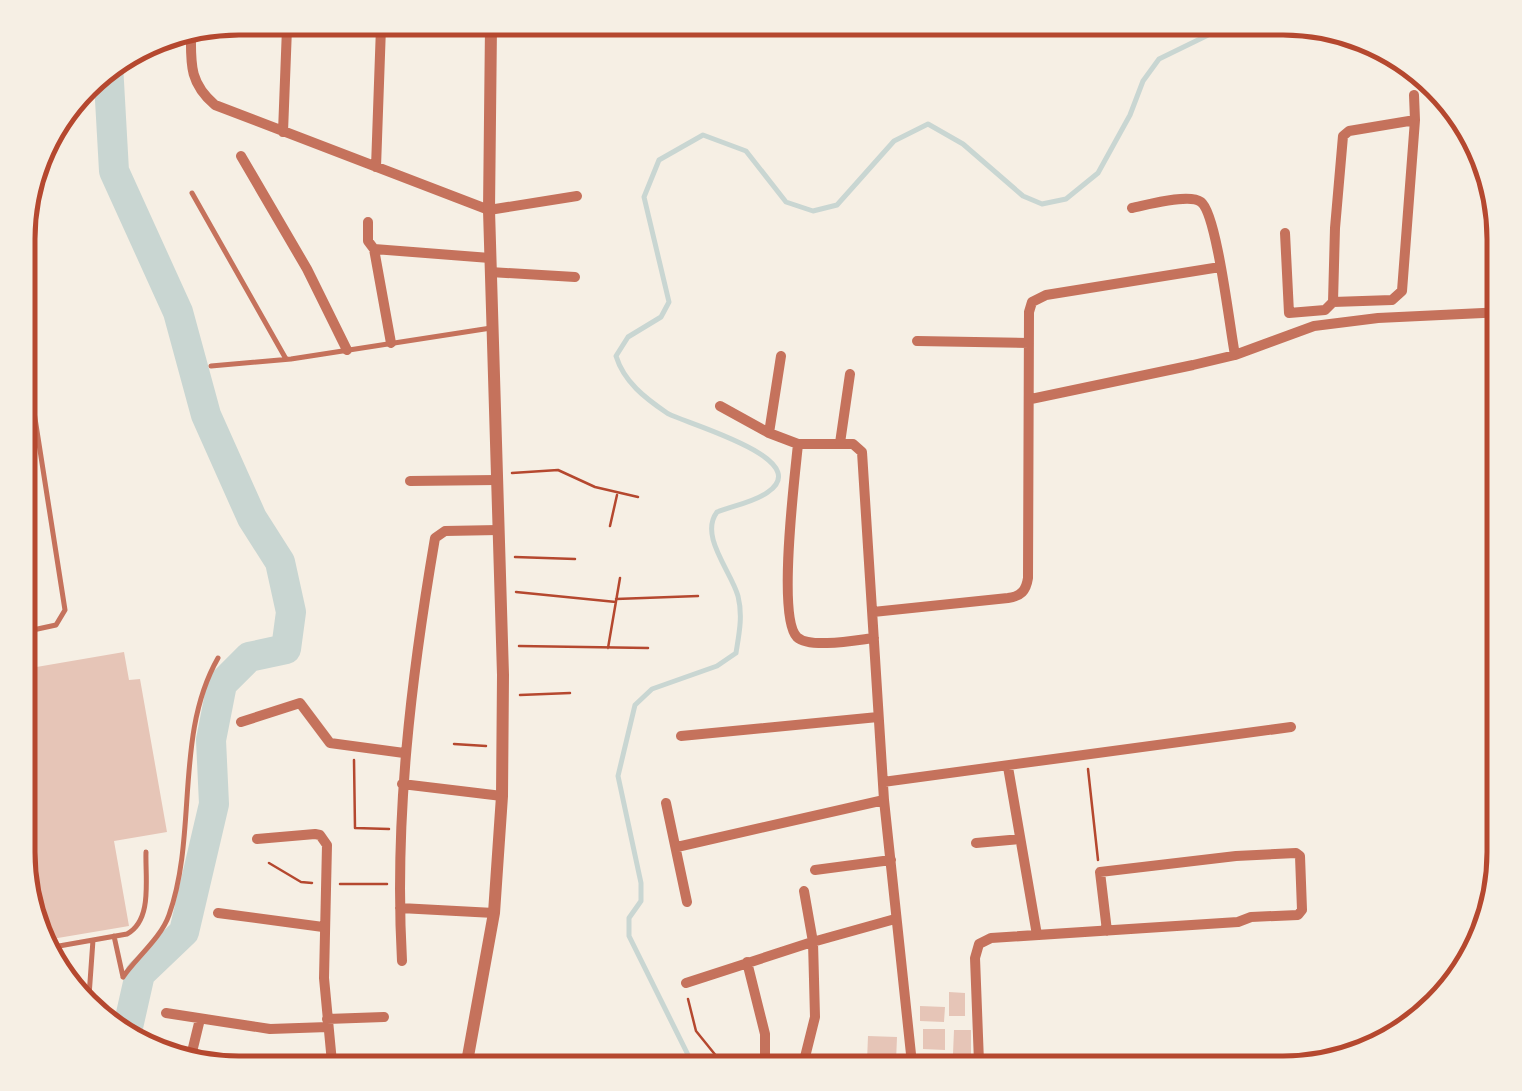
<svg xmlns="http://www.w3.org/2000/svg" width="1522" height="1091" font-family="Montserrat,sans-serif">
<rect width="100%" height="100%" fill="#f6efe4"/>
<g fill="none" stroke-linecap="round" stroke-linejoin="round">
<path stroke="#c9d6d2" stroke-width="5" d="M 697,1073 L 629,936 L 629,918 L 641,901 L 641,883 L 618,776 L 635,705 L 652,689 L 717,666 L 736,653 C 739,634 743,616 738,596 C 731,571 699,536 717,512 C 732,506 755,502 768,492 C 817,458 680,422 667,413 C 645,398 624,382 616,356 L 628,337 L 661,317 L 669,302 L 644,197 L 659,160 L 703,135 L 746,151 L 786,202 L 813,211 L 837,205 L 894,141 L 928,124 L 963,144 L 1023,196 L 1042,204 L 1066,199 L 1098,173 L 1130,115 L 1143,81 L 1159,59 L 1243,18"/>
<path stroke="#c9d6d2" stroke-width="30" d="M 108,64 L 114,171 L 178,312 L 206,415 L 252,518 L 280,562 L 291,612 L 286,649 L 249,657 L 222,684 L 211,740 L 214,804 L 184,932 L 140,974 L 126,1036"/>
</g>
<path fill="#e6c5b7" d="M 124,652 L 129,680 L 140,679 L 167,832 L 114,841 L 129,926 L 40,941 L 19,880 L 19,670 Z
M 949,992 L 965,993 L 965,1016 L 949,1016 Z
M 920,1006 L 945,1007 L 944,1022 L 920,1021 Z
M 923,1029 L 945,1029 L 945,1050 L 923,1049 Z
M 954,1030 L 971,1030 L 971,1054 L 953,1054 Z
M 868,1036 L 897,1037 L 896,1061 L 867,1061 Z
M 833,1064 L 861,1064 L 861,1073 L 832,1073 Z"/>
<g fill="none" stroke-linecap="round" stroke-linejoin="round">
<path stroke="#b5482f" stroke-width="2.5" d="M 512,473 L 558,470 L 595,487 L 638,497
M 610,526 L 617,495
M 515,557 L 575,559
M 516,592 L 616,602
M 616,599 L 698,596
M 519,646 L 648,648
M 608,648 L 620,578
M 520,695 L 570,693
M 454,744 L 486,746
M 354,760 L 355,828 L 389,829
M 1088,769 L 1098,860
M 269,863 L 301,882 L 312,883
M 340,884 L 387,884
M 688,999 L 696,1031 L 730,1073"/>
<path stroke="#c5725c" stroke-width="5" d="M 192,193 L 286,359
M 211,366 L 291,359 L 491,328
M 19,633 L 56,625 L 65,610 L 19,316
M 1498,882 L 1493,717 L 1495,707 L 1504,702
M 114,936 L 123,977
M 42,949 L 127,934 C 153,920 145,878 146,852
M 123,977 C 137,957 161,938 169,915 C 198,833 174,735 218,658
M 88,1010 L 93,940"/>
<path stroke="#c5725c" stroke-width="10" d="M 191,29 C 191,62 188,82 215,105 L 489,210 L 577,196
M 1414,95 L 1415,120 L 1402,291 L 1392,300 L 1333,302 L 1335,228 L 1343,136 L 1349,131 L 1415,120
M 283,132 L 287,28
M 241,156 L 307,269 L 347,350
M 376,167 L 381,27
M 1132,208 C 1147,205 1189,193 1201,202 C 1217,214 1230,330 1235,355
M 368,222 L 368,241 L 374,249 L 490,258
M 1285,233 L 1289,313 L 1325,310 L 1333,302
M 374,249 L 391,343
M 490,272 L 575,277
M 917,341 L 1029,343
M 1031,399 L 1193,365 L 1235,355 L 1314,326 L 1378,318 L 1504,312
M 720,406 L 769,433 L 798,444 L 853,444 L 862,452 L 884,800 L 913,1073
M 769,433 L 781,356
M 840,443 L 850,374
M 798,444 C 795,475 777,618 797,637 C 810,649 857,640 874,638
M 410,481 L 496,480
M 873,612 L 1008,598 C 1021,596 1026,591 1028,578 L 1029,312 L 1032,302 L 1046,295 L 1220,267
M 241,722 L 300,703 L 330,743 L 404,753
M 681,736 L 878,717
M 1008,767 L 1037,935
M 883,782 L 1291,727
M 402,784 L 502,796
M 666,803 L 687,902
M 257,839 L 315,834 L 320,835 L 327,845 L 324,978 L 333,1073
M 976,843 L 1020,839
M 677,847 L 884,800
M 815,870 L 891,860
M 400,908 L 494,913
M 218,913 L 323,927
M 402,961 C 394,819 411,678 435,538 L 445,531 L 498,530
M 747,962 L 765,1034 L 765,1068
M 686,983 L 809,943 L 895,919
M 166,1013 L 270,1029 L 328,1027
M 327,1019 L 384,1017
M 191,1056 L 200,1019
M 801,1073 L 815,1017 L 813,942 L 804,891
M 943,1073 L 971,1070 L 979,1062 L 975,958 L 979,944 L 991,938 L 1238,922 L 1251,917 L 1298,915 L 1302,910 L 1300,856 L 1296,853 L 1236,856 L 1100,872 L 1107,931"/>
<path stroke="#c5725c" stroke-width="12" d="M 465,1073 L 494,913 L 502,796 L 503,675 L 489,210 L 491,26"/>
</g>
<path d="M0 0H1522V1091H0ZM239 35H1283A204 204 0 0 1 1487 239V852A204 204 0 0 1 1283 1056H239A204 204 0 0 1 35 852V239A204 204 0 0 1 239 35Z" fill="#f6efe4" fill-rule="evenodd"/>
<path fill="none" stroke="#b5482f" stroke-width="5" d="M239 35H1283A204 204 0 0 1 1487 239V852A204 204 0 0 1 1283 1056H239A204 204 0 0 1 35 852V239A204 204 0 0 1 239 35Z"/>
</svg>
